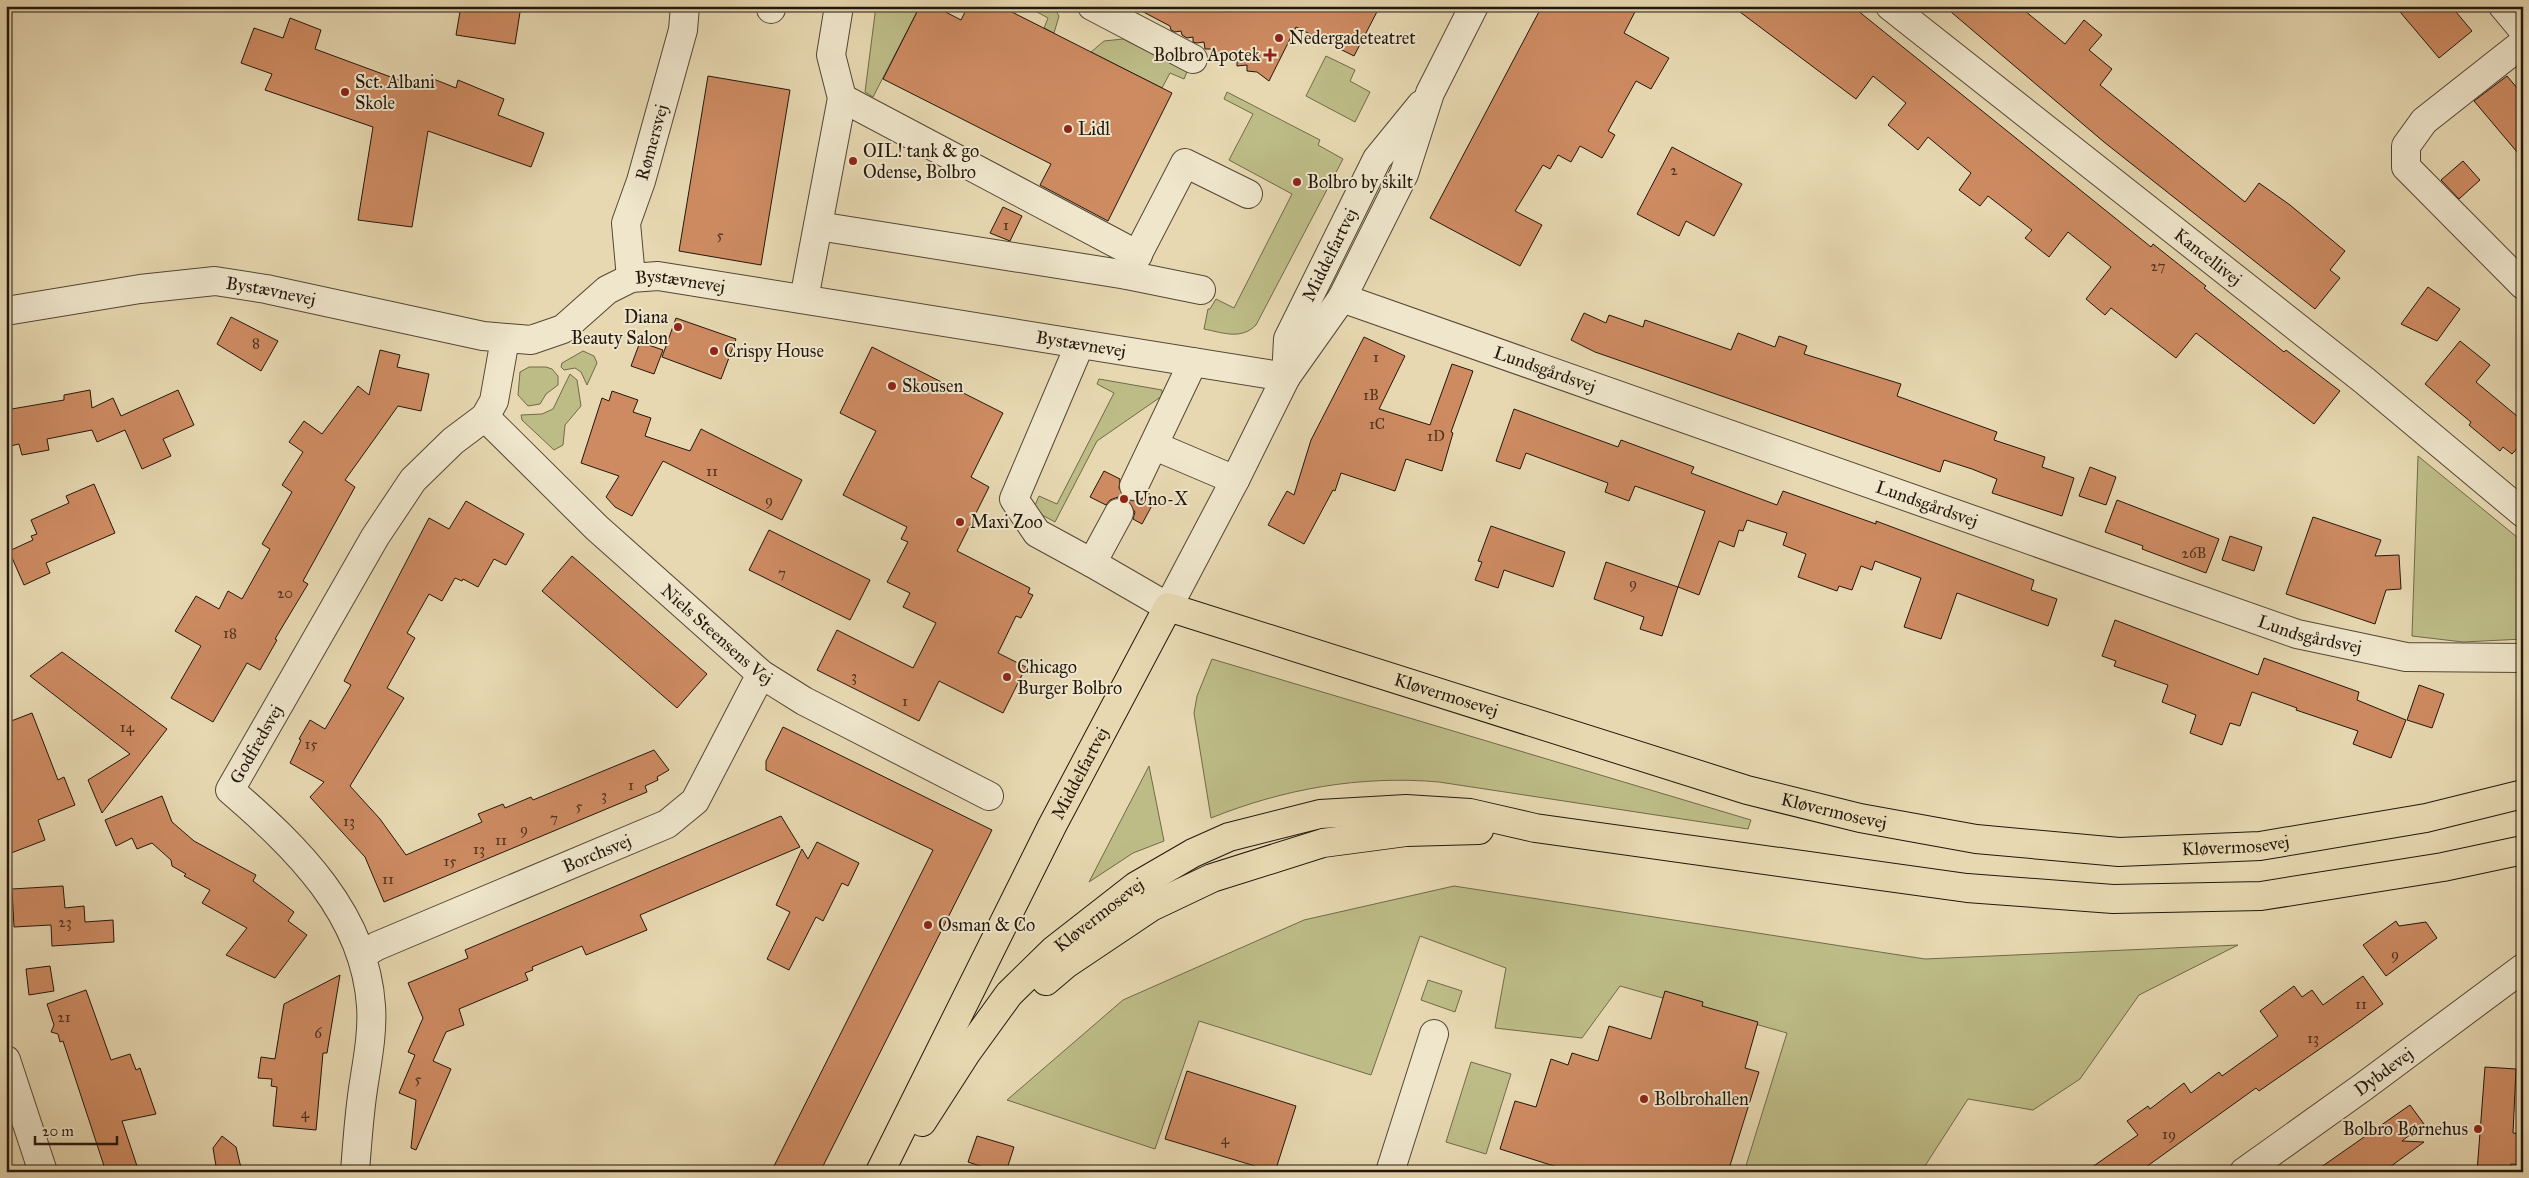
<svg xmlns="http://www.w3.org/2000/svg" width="2529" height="1178" font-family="'IM FELL Great Primer',serif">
<rect width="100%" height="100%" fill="#e7d8b1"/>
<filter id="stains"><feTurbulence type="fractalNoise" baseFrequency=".004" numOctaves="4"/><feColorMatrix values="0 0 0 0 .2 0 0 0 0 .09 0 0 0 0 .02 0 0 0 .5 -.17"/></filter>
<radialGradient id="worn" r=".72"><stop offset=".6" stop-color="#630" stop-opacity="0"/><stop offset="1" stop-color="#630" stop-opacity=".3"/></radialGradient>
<path fill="#bdbc87" stroke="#706a4a" d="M 876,6 L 920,6 L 873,97 L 865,92 Z
M 1026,6 L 1053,6 L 1059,16 L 1054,33 L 1044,28 L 1048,18 Z
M 1123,39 L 1187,72 L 1184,79 L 1170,73 L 1162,88 L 1091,52 L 1104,41 Z
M 1326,56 L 1355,70 L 1350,81 L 1370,92 L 1355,122 L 1306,96 Z
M 1227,92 L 1320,140 L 1318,145 L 1343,159 L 1256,325 C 1241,340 1224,333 1204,329 L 1208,309 L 1210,309 L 1216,299 L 1234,308 L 1292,194 L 1229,160 L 1253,114 L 1224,99 Z
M 583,351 L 594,356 L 597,363 L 587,385 L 581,372 L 575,368 L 564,370 L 561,367 L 562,363 Z
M 546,367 L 552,369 L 558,376 L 558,385 L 546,394 L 540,404 L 528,406 L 518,395 L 520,372 L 529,367 Z
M 570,374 L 577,380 L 581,406 L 565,425 L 563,445 L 554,450 L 522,420 L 521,415 L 542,414 L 553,409 Z
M 1099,379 L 1162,390 L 1162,396 L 1097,441 L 1055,522 L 1033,510 L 1039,496 L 1057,504 L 1114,393 L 1097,384 Z
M 2418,456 L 2523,542 L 2523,639 L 2463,642 L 2412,636 Z
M 1212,659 L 1751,820 L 1748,829 L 1439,782 C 1361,775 1283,789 1211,818 L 1194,713 L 1197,696 Z
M 1149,766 L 1164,841 L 1133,853 L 1089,882 Z
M 1454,886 L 1925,959 L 2238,945 L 2139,995 L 2080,1079 L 2033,1110 L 1968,1099 L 1921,1172 L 1744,1172 L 1787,1033 L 1620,986 L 1582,1038 L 1495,1028 L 1506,968 L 1420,936 L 1371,1075 L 1199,1021 L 1155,1149 L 1007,1100 L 1123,1000 L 1304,920 Z
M 1428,980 L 1462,991 L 1455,1012 L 1421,1000 Z
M 1471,1062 L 1511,1074 L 1486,1154 L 1446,1142 Z"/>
<path fill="#ce8b62" stroke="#23170c" d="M 461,6 L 521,6 L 515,44 L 456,35 Z
M 920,6 L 934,6 L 961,20 L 968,6 L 1000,6 L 1172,93 L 1108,221 L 1040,185 L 1051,164 L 883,79 Z
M 1132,6 L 1380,6 L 1354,56 L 1296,27 L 1269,81 L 1257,72 L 1247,71 L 1247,65 L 1237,66 L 1237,59 L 1226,60 L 1225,54 L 1213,54 L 1213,49 L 1205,49 L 1204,42 L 1197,43 L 1193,42 L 1193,37 L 1187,38 L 1182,35 L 1181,31 L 1175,32 L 1171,30 L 1170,26 Z
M 1542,6 L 1638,6 L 1624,33 L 1669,58 L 1651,89 L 1636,81 L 1608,131 L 1615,135 L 1602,158 L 1580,146 L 1571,162 L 1558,155 L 1550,169 L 1543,165 L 1515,211 L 1542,225 L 1520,266 L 1430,218 Z
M 1732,6 L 1852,6 L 2151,247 L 2153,244 L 2206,286 L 2204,288 L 2284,352 L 2286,350 L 2340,391 L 2314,424 L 2196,333 L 2176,358 L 2111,308 L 2105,315 L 2086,299 L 2111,267 L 2068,232 L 2049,257 L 2025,238 L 2032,230 L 1988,196 L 1980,206 L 1959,190 L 1971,173 L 1928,137 L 1918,150 L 1888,125 L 1906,103 L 1873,76 L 1856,99 Z
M 1944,6 L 2019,6 L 2065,44 L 2084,20 L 2102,35 L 2089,50 L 2112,69 L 2100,85 L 2245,202 L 2259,183 L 2290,205 L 2345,251 L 2330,270 L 2340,278 L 2315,309 L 2104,142 Z
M 2395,6 L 2451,6 L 2472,31 L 2439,58 Z
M 290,18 L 321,30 L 315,49 L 426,90 L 431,78 L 456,88 L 458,80 L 504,99 L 498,115 L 544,133 L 531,167 L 428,131 L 412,227 L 358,220 L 373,127 L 265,90 L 272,74 L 241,63 L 254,28 L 283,38 Z
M 708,76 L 790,90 L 761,265 L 679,251 Z
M 2507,76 L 2523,95 L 2523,159 L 2474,101 Z
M 1672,147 L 1742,184 L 1714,236 L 1686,221 L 1679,236 L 1637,214 Z
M 2463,161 L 2480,180 L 2459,199 L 2441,180 Z
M 1003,207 L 1022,216 L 1010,241 L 990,233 Z
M 2428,287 L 2460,309 L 2437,341 L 2401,324 Z
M 1584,313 L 1606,323 L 1609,315 L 1643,327 L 1645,320 L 1731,350 L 1738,333 L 1775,347 L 1779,336 L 1807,346 L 1804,354 L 1901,384 L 1897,396 L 1997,432 L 1994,440 L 2045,457 L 2042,467 L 2074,478 L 2062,516 L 1992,493 L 1997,479 L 1972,469 L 1944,460 L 1940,472 L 1595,352 L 1571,340 Z
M 231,317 L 278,341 L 261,371 L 217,344 Z
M 676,318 L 736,339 L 721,379 L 662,357 Z
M 1364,337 L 1405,356 L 1379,409 L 1430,425 L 1452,364 L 1473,371 L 1451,432 L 1453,433 L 1442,471 L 1406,459 L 1395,491 L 1341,473 L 1335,491 L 1333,490 L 1304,544 L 1268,525 L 1287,491 L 1294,495 L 1311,440 Z
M 2460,341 L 2490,365 L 2476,382 L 2523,421 L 2523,442 L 2512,454 L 2503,447 L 2500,451 L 2469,425 L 2471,422 L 2425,384 Z
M 640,342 L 663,350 L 654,374 L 631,366 Z
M 872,347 L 1003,413 L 971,477 L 989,487 L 957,551 L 1030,588 L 1028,593 L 1033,595 L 1021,618 L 1016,616 L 998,653 L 1026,667 L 1003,713 L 939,681 L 919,721 L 817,670 L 837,630 L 913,668 L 936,623 L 903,607 L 910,593 L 887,582 L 908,542 L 901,539 L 907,527 L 843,495 L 876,431 L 840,413 Z
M 380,350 L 400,355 L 397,367 L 429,374 L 421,411 L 398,406 L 345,480 L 355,487 L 303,581 L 308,584 L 275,639 L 277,640 L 260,670 L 247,663 L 213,722 L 171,698 L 201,646 L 175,631 L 196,596 L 219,609 L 228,591 L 242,599 L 270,549 L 262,544 L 292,492 L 282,485 L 303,452 L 289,442 L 304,421 L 322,434 L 358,386 L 369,395 Z
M 90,390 L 92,408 L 113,398 L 121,416 L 178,390 L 194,425 L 163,439 L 171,456 L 142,469 L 125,430 L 97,442 L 92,430 L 47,439 L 49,450 L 22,455 L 19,444 L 6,447 L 6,410 L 64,400 L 64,395 Z
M 612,391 L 638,400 L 633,412 L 651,418 L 645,436 L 690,451 L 701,429 L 802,480 L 782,520 L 663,461 L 632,516 L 615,507 L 606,497 L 619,476 L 581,463 L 602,398 L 609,401 Z
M 1514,409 L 1618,447 L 1621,440 L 1694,467 L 1691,473 L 1777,505 L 1783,491 L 1876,524 L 1876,521 L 2034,580 L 2031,590 L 2057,599 L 2048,626 L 1957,593 L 1941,639 L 1904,627 L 1921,578 L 1875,561 L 1872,570 L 1861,566 L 1852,590 L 1839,586 L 1837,591 L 1798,577 L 1806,554 L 1783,545 L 1787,533 L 1747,520 L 1743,531 L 1739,530 L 1734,547 L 1719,541 L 1699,595 L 1678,587 L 1705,511 L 1635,486 L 1629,501 L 1605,492 L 1608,483 L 1526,453 L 1520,469 L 1496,461 Z
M 2090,467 L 2116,477 L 2106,505 L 2079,496 Z
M 1104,471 L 1120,479 L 1119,488 L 1126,499 L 1118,497 L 1110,500 L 1106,505 L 1090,497 Z
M 94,484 L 115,533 L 46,563 L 50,573 L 24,585 L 9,551 L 33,540 L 31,536 L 37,534 L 31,520 L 69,503 L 66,496 Z
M 1148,493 L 1156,498 L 1142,524 L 1133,519 L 1135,512 L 1127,500 L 1136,501 L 1142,499 Z
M 2117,500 L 2219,539 L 2206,573 L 2142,549 L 2143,546 L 2105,532 Z
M 466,501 L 524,534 L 506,565 L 494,559 L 478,587 L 463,579 L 462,581 L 455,578 L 442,601 L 429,594 L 407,633 L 415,638 L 387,688 L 404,698 L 350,786 L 380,819 L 406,855 L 482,822 L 478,814 L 503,804 L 505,808 L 531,797 L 533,800 L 654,750 L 669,770 L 657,777 L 658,780 L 645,786 L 647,792 L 384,902 L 365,857 L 310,797 L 324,782 L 290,763 L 301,740 L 299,739 L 310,720 L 325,729 L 351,685 L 344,681 L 429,518 L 449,529 Z
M 2313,517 L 2381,540 L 2375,556 L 2399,555 L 2401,589 L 2386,590 L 2375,624 L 2286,594 Z
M 1491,526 L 1565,552 L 1553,587 L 1504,570 L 1498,588 L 1475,580 L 1482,562 L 1478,561 Z
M 769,530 L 870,580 L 850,620 L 749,570 Z
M 2230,536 L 2262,547 L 2254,571 L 2222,560 Z
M 572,556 L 707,674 L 677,708 L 542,591 Z
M 1606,562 L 1678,587 L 1662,636 L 1640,629 L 1644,617 L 1594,599 Z
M 2115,620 L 2258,675 L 2264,658 L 2359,692 L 2357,700 L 2406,720 L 2391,758 L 2353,744 L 2358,731 L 2296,710 L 2297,708 L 2252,692 L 2240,726 L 2230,723 L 2222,745 L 2190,733 L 2196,715 L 2162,702 L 2168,685 L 2114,666 L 2116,661 L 2102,656 Z
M 62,652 L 167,729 L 102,813 L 88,780 L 130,754 L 30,676 Z
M 2419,685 L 2444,694 L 2432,728 L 2407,720 Z
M 32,713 L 58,780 L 64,777 L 75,805 L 38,820 L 45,840 L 6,855 L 6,723 Z
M 783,727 L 992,830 L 820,1172 L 771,1172 L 933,850 L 766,770 L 766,761 Z
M 162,796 L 172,822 L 194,841 L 256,875 L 253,881 L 294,912 L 288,921 L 307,935 L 275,978 L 226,955 L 247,928 L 202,903 L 210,890 L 184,876 L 186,874 L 172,866 L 171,860 L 152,843 L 137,849 L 132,838 L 116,846 L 105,820 Z
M 781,816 L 800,847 L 640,915 L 647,930 L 586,955 L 582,946 L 532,967 L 533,970 L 525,973 L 528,980 L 459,1009 L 464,1025 L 446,1032 L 433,1061 L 451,1069 L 416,1150 L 411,1148 L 416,1100 L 399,1093 L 415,1055 L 408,1052 L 423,1018 L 408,983 L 468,958 L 465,950 Z
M 817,842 L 859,863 L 848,886 L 842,883 L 823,921 L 816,917 L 789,970 L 767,959 L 790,912 L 776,905 L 802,849 L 808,859 Z
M 63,886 L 65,908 L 84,906 L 85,922 L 113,920 L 114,942 L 52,946 L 51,925 L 14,927 L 12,889 Z
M 2396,921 L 2399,926 L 2426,922 L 2437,938 L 2386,976 L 2363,945 Z
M 50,966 L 54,991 L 29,995 L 26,969 Z
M 340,975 L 327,1053 L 323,1053 L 316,1130 L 273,1126 L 277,1087 L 271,1086 L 272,1079 L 258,1078 L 261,1057 L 275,1059 L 284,1004 Z
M 2363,976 L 2383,1004 L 2353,1026 L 2259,1091 L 2256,1088 L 2139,1172 L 2085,1172 L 2138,1135 L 2127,1121 L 2148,1106 L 2150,1109 L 2184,1083 L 2191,1093 L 2219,1072 L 2222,1076 L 2278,1036 L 2260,1011 L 2294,986 L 2302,997 L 2312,990 L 2323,1005 Z
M 86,990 L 111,1060 L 130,1054 L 136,1070 L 140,1068 L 156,1114 L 122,1121 L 139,1172 L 106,1172 L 63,1041 L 60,1042 L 58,1034 L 51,1032 L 54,1025 L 47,1004 Z
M 1665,991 L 1703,1002 L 1702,1006 L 1758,1022 L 1745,1068 L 1759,1072 L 1728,1172 L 1573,1172 L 1500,1149 L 1515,1101 L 1536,1107 L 1551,1059 L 1568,1065 L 1572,1053 L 1598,1061 L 1609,1026 L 1651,1039 Z
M 2485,1067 L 2516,1069 L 2513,1133 L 2523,1134 L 2523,1165 L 2511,1164 L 2510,1172 L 2477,1172 Z
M 1187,1071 L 1296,1106 L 1275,1172 L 1165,1139 Z
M 2410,1105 L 2424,1124 L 2402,1141 L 2424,1142 L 2383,1172 L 2314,1172 Z
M 222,1136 L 236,1147 L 242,1172 L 217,1172 L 213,1148 Z
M 977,1136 L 1014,1147 L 1006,1172 L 998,1172 L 968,1162 Z"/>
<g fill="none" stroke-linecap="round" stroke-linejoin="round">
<defs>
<g id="minor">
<path d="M 1092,6 L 1193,59"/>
<path id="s1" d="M 1890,6 L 2365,381 L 2523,513"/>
<path d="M 2503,6 L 2523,30"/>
<path d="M 771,9 L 771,6"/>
<path d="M 2523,43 L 2424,121 L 2406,146 L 2406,167 L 2523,285"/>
<path d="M 842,98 L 1138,255"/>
<path d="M 818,226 L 1127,275 L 1185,163 L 1248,194"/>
<path d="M 1127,275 L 1201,290"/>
<path id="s2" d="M 631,278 L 626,223 L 641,181 L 683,30 L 685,6"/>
<path id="s3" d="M 1342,298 L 2297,634 L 2406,657 L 2523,658"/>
<path d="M 804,299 L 842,98 L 831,55 L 839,6"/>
<path id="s4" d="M 6,311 L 140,289 L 215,281 L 266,289 L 483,336 L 531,340 L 563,329 L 607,290 L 631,278 L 658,276 L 1286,377"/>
<path d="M 1080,344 L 1014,499 L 1037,533 L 1092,563"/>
<path id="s5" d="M 1286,377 L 1288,339 L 1377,159 L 1421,105"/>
<path id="s6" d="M 485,417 L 597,528 L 761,674 L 804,701 L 989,796"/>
<path d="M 1155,446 L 1235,480"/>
<path d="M 1134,486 L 1193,362"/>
<path d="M 1119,513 L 1092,563 L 1168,607 L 1235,480 L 1286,377 L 1342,298 L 1404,174 L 1430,93 L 1474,6"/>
<path id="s7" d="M 362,955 L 377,946 L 667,824 L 695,801 L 761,674"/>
<path d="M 6,1060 L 43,1172"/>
<path id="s8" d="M 355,1172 C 357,1144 359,1116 363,1089 C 367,1062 373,1033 371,1006 C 365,913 296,847 230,790 L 375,537 L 413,480 L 453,441 L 485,417 L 494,401 L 505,339"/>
<path d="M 1390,1172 L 1434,1034"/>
<path id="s9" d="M 2244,1172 L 2363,1087 L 2523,968"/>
</g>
<g id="major">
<path d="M 1046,981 L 1066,964 L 1151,907 L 1212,878 L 1323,843 L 1406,832 L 1479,830"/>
<path id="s10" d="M 922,1122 L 967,1052 L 1009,994 L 1054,950 L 1136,886 L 1193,853 L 1229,837 L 1320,814 L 1406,809 L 1470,813 L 1535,828 L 1967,888 L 2113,899 L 2261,896 L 2443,867 L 2523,850"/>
<path id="s11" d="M 880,1172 L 1052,826 L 1168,607 L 1747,790 L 1860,818 L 1976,839 L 2119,852 L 2260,846 L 2426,818 L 2523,794"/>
</g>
</defs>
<use href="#minor" stroke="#544735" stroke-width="30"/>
<use href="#major" stroke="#23170c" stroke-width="30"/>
<use href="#minor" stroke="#efe6cc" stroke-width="28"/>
<use href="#major" stroke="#e7d8b1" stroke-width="28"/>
</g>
<g fill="#8f2418" stroke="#efe6cc" stroke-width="2">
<circle cx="1279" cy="38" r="5"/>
<path d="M1267.5 47.5h5v5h5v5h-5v5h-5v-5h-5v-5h5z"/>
<circle cx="345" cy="92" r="5"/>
<circle cx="1068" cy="129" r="5"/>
<circle cx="853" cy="161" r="5"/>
<circle cx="1297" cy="182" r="5"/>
<circle cx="678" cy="327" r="5"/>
<circle cx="714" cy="351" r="5"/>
<circle cx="892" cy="386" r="5"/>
<circle cx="1124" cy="499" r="5"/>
<circle cx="960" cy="522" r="5"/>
<circle cx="1007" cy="677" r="5"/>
<circle cx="928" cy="925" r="5"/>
<circle cx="1644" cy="1099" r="5"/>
<circle cx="2478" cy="1129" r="5"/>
</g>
<g text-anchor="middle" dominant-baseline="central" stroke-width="4" stroke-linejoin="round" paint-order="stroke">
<g font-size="15" fill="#4e3422">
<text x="1674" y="170">2</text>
<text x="1006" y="225">1</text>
<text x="720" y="235">5</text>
<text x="2158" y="266">27</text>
<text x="256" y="343">8</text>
<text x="1376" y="357">1</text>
<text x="1371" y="395">1B</text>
<text x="1377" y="424">1C</text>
<text x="1436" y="436">1D</text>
<text x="712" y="471">11</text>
<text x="769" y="500">9</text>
<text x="2194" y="553">26B</text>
<text x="782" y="573">7</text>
<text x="1633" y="583">9</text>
<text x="285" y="593">20</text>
<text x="230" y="633">18</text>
<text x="854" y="676">3</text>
<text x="905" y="701">1</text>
<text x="127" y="727">14</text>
<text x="311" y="744">15</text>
<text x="631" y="785">1</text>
<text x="604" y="795">3</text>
<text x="579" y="806">5</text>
<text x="554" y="818">7</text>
<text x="349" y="821">13</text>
<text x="524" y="829">9</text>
<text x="501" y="840">11</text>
<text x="479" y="849">13</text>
<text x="450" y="861">15</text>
<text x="388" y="879">11</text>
<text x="65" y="922">23</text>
<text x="2395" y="954">9</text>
<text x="2361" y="1004">11</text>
<text x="64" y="1017">21</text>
<text x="318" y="1033">6</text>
<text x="2313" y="1038">13</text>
<text x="418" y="1079">5</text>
<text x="305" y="1113">4</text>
<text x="2169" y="1134">19</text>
<text x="1225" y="1139">4</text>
</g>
<g font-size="18" fill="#23170c" stroke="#efe6cc" text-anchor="start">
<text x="1289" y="38">Nedergadeteatret</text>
<text x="1260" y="55" text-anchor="end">Bolbro Apotek</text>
<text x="355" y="82">Sct. Albani<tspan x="355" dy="21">Skole</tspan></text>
<text x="1078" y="129">Lidl</text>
<text x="863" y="151">OIL! tank &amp; go<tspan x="863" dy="21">Odense, Bolbro</tspan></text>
<text x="1307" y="182">Bolbro by skilt</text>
<text x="668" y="317" text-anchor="end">Diana<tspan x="668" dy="21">Beauty Salon</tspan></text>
<text x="724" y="351">Crispy House</text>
<text x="902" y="386">Skousen</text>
<text x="1134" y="499">Uno-X</text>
<text x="970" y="522">Maxi Zoo</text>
<text x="1017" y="667">Chicago<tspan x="1017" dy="21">Burger Bolbro</tspan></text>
<text x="938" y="925">Osman &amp; Co</text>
<text x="1654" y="1099">Bolbrohallen</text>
<text x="2468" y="1129" text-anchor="end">Bolbro Børnehus</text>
</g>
<g font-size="18" fill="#23170c" stroke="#efe6cc">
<text stroke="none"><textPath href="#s2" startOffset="140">Rømersvej</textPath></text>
<text stroke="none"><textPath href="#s5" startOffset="132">Middelfartvej</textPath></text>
<text stroke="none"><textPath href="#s1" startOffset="405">Kancellivej</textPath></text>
<text stroke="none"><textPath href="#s4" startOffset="702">Bystævnevej</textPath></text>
<text stroke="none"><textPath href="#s4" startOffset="268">Bystævnevej</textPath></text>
<text stroke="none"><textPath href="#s4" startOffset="1108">Bystævnevej</textPath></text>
<text stroke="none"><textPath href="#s3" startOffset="215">Lundsgårdsvej</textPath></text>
<text stroke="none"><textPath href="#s3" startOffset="620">Lundsgårdsvej</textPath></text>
<text stroke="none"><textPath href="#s6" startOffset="318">Niels Steensens Vej</textPath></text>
<text stroke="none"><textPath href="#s3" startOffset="1025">Lundsgårdsvej</textPath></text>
<text stroke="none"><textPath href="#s11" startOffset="926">Kløvermosevej</textPath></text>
<text stroke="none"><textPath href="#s8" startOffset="485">Godfredsvej</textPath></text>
<text stroke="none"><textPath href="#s11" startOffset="446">Middelfartvej</textPath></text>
<text stroke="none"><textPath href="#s11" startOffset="1331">Kløvermosevej</textPath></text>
<text stroke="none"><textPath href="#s11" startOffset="1736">Kløvermosevej</textPath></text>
<text stroke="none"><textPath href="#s7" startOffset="256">Borchsvej</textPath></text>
<text stroke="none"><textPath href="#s10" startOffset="275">Kløvermosevej</textPath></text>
<text stroke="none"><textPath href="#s9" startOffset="172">Dybdevej</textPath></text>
</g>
</g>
<rect width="2529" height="1178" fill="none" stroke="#e7d8b1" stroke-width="25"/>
<rect x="8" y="8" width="2514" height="1163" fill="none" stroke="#23170c" stroke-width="2.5"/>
<rect x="12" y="12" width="2504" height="1153" fill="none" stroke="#23170c"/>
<path d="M35 1136v8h82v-8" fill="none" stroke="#23170c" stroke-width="2.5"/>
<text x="42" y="1136" font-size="15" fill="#23170c" stroke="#efe6cc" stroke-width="4" paint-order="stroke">20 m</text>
<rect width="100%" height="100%" filter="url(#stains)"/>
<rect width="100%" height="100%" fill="url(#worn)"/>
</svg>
